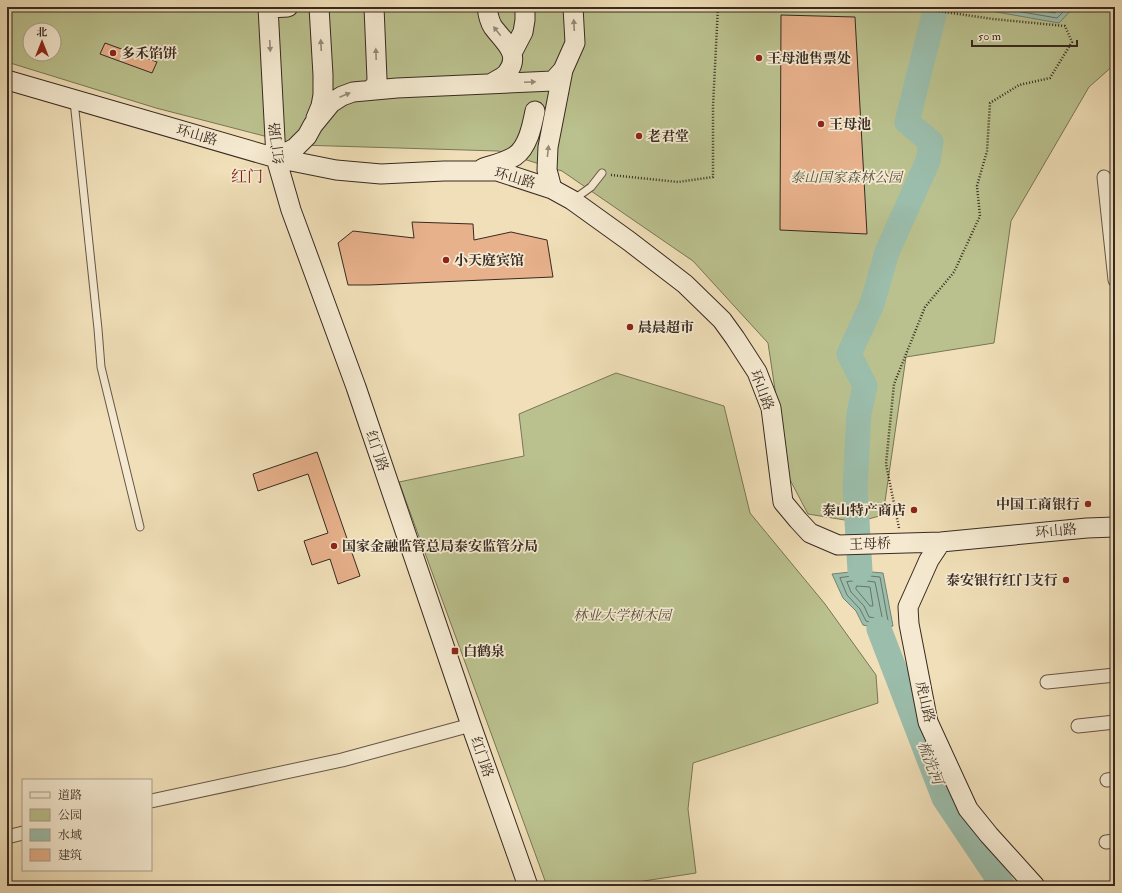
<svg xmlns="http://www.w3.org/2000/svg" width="1122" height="893" font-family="'IM FELL Double Pica','Noto Serif SC',serif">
<rect width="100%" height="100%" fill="#f0dfb8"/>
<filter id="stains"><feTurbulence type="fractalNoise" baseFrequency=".005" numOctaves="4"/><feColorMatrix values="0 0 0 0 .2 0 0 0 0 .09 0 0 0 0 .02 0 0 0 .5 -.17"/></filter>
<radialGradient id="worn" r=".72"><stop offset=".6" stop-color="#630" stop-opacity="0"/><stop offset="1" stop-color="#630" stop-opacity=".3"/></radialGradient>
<path fill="#bac18e" stroke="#797658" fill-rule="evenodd" d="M 7,7 L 1115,7 L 1115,64 L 1089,87 L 1011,221 L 994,343 L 906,357 L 883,515 L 857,522 L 808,514 L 788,476 L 768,343 L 693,261 L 562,171 L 498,151 L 299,145 L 156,108 L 7,62 ZM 30,30 L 54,30 L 54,54 L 30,54 Z
M 616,373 L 724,406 L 750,513 L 825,604 L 876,675 L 878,703 L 693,763 L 688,809 L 696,873 L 611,886 L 547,886 L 399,482 L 524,456 L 519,414 Z"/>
<path fill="#9bbdab" stroke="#738274" d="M 968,7 L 1074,7 L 1059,23 Z
M 860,571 L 883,573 L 893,626 L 879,629 L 863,625 L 856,611 L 843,598 L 832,574 Z"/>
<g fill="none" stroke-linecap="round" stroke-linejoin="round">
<path stroke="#6a7466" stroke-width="1" d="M 992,7 L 1057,18 L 1068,7
M 1020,7 L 1055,13 L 1061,7
M 860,575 L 880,577 L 888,621 L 887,623 L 879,625 L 866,621 L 860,609 L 847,595 L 840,578 Z
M 860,580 L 875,582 L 882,617 L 882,619 L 869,617 L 864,606 L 851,592 L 847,582 Z
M 857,586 L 870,587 L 873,606 L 870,606 L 856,589 Z"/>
<path stroke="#9bbdab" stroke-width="25" d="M 860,571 L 855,488 L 859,413 L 865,386 L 849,354 L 872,304 L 887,252 L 928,161 L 931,142 L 907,122 L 936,7
M 879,629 L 944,798 L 1003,886"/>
</g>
<path fill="#e7b18b" stroke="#382a22" d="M 781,15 L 855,17 L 867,234 L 780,230 Z
M 105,43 L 157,62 L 152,73 L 100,54 Z
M 412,222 L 473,224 L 474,240 L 511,232 L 547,240 L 553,277 L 369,285 L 348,285 L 338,243 L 353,231 L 414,238 Z
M 317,452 L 360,576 L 338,584 L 330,559 L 312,565 L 304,541 L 328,533 L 308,474 L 258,491 L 253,474 Z"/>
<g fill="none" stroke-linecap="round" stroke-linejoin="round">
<defs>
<path id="lane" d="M 74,101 L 98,329 L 101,367 L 140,527
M 573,200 L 591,187 L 602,173"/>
<path id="street" d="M 1104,177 L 1115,280
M 1047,682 L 1115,675
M 1078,726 L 1115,722
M 1107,780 L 1115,779
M 151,801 L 342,760 L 471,725
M 7,837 L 23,833
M 1106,842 L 1115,841"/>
<path id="secondary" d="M 268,7 L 276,158 L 291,210 L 356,387 L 471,725 L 528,886
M 487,7 C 488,15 489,21 493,27 C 504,42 522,54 507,73 C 504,77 497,80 492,83
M 269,8 L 288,7
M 512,53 L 523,32 L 525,20 L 525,7
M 7,80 L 276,158 L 336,170 L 381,174 L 444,171 L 497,171 L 552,189 L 572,200 L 629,241 L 685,284 L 722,320 L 735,338 L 757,372 L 771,408 L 783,502 L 798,520 L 810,533 L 838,545 L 941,542 L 1087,528 L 1115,527
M 370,90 L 376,85 L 377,79 L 374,7
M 316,118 L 321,106 L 323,95 L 323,75 L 319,7
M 276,158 L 295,148 L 307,136 L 313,125 L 331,103 L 342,96 L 353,92 L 397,88 L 553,81 L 563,70
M 483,168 C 493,165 506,162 515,156 C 528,147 532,126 535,111
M 552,189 L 547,170 L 548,147 L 563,70 L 575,43 L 573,7
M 941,542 L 929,560 L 908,607 L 909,624 L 928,722 L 968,809 L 989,835 L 1035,886"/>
</defs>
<use href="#lane" stroke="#665748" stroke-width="9"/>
<use href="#street" stroke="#665748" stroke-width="15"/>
<use href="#secondary" stroke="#382a22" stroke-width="21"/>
<path stroke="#382a22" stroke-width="2.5" stroke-dasharray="1 2" stroke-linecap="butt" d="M 611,175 L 678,182 L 713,177 L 713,106 L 718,7
M 899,528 L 886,464 L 894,384 L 925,307 L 954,272 L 980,216 L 977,186 L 987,151 L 990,103 L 1019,85 L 1050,78 L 1072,42 L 1065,26 L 993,19 L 910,7"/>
<use href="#lane" stroke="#f5ead1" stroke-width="7"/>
<use href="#street" stroke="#f5ead1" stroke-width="13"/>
<use href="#secondary" stroke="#f5ead1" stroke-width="19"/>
</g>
<defs><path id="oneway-solid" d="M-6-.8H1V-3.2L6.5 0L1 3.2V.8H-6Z"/></defs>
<g fill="#968a7a">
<use href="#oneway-solid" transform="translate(574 25) rotate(-93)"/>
<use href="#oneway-solid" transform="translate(497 31) rotate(-128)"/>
<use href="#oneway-solid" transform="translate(321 45) rotate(-93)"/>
<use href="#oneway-solid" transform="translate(270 46) rotate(87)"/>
<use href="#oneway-solid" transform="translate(376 54) rotate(-92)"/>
<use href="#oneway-solid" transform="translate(530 82) rotate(-2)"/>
<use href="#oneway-solid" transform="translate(345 95) rotate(-23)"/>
<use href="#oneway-solid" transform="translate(548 151) rotate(-84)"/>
</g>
<g fill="#8f2418" stroke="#f5ead1" stroke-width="1.5">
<circle cx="113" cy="53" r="4"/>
<circle cx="759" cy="58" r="4"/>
<circle cx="821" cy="124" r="4"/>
<circle cx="639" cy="136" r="4"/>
<circle cx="446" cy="260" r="4"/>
<circle cx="630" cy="327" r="4"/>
<circle cx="1088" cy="504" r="4"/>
<circle cx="914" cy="510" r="4"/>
<circle cx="334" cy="546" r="4"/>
<circle cx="1066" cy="580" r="4"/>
<rect x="451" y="647" width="8" height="8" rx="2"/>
</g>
<g text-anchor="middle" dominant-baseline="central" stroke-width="3.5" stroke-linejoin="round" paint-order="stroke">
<g font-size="14" font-weight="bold" fill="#382a22" stroke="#f5ead1" text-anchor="start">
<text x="121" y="53">多禾馅饼</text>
<text x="767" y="58">王母池售票处</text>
<text x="829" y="124">王母池</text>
<text x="647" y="136">老君堂</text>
<text x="454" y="260">小天庭宾馆</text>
<text x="638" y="327">晨晨超市</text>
<text x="1080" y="504" text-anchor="end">中国工商银行</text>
<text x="906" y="510" text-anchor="end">泰山特产商店</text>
<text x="342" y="546">国家金融监管总局泰安监管分局</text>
<text x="1058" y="580" text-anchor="end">泰安银行红门支行</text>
<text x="463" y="651">白鹤泉</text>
</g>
<g font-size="14" fill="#382a22" stroke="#f5ead1">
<text transform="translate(197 135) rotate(16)">环山路</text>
<text transform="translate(277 143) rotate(-97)">红门路</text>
<text transform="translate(515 178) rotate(16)">环山路</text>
<text transform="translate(762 390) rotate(69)">环山路</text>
<text transform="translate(377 451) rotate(71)">红门路</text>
<text transform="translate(1056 531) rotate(-5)">环山路</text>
<text transform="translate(870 544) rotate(-2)">王母桥</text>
<text transform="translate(925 702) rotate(77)">虎山路</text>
<text transform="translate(482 757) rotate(71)">红门路</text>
</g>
<g font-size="14" font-style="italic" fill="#58503d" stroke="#f5ead1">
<text x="846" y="177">泰山国家森林公园</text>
<text x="622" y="615">林业大学树木园</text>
</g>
<g font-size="15" font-style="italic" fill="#514f44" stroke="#f5ead1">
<text transform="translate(930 763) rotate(69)">梳洗河</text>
</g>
<g font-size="16" fill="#7a1f14" stroke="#f5ead1">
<text x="247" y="177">红门</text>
</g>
</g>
<rect width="1122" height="893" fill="none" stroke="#f0dfb8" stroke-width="24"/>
<rect x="8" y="8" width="1106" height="877" fill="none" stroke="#382a22" stroke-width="2"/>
<rect x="12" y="12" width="1098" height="869" fill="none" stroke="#382a22"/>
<rect x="22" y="779" width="130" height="92" fill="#f5ead1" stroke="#a99d8b"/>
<rect x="30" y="792" width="20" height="6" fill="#f5ead1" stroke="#a99d8b"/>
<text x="58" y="799" font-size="12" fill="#382a22">道路</text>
<rect x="30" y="809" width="20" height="12" fill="#bac18e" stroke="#a99d8b"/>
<text x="58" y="819" font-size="12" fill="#382a22">公园</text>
<rect x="30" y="829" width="20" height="12" fill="#9bbdab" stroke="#a99d8b"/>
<text x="58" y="839" font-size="12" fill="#382a22">水域</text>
<rect x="30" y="849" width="20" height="12" fill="#e7b18b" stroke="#a99d8b"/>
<text x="58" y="859" font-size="12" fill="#382a22">建筑</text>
<g transform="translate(42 42)"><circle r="19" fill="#f5ead1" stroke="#a99d8b"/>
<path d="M0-3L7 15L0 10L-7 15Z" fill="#8f2418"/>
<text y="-6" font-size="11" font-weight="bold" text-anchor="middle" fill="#382a22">北</text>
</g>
<path d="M972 40v6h105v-6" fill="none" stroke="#382a22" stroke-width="2"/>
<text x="978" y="40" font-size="12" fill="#382a22" stroke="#f5ead1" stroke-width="3" paint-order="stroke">50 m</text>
<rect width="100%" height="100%" filter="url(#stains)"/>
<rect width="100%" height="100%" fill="url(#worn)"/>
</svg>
